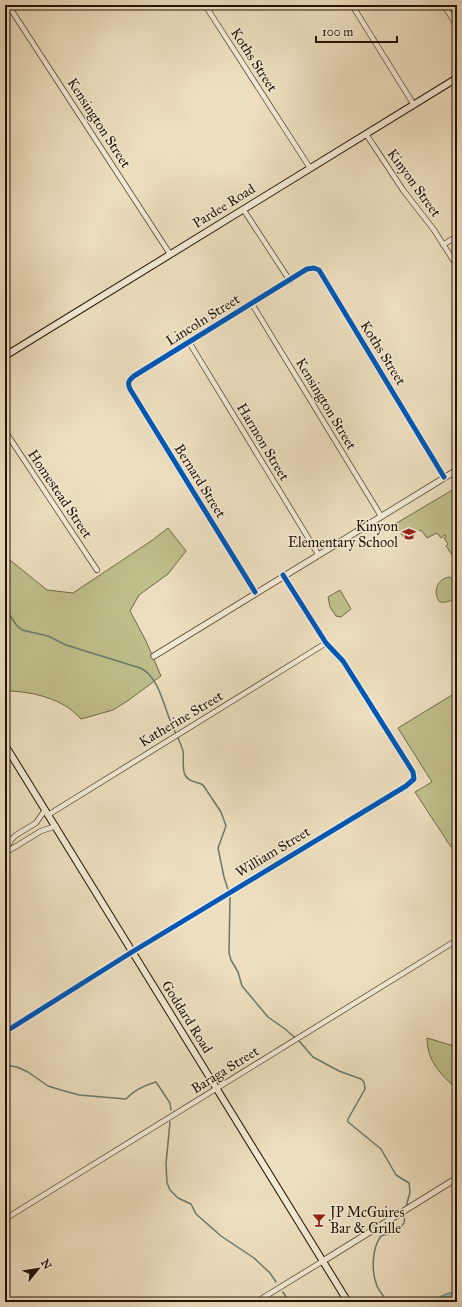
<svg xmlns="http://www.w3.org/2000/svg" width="462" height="1307" font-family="'IM FELL Great Primer',serif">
<rect width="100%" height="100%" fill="#ecdebe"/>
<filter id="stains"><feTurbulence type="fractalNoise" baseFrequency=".005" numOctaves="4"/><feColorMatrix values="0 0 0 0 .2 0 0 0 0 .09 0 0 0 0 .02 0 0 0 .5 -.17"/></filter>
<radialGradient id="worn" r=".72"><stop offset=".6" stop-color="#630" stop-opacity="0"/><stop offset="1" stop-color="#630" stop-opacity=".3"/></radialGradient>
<path fill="#bfbf8c" stroke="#706947" d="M 454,489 L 457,494 L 456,557 L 453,556 L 446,546 L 448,544 L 444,538 L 446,537 L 445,535 L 441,538 L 437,533 L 427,538 L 421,530 L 406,539 L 404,538 L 395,524 Z
M 168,528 L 186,551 L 168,574 L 139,595 L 130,611 L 146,641 L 161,676 L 129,700 L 113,710 L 81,719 C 76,714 70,708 64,705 C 46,695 25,691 5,691 L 5,556 L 47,590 L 73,593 L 154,539 Z
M 449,577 C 462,582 459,605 440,602 C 432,593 437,579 449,577 Z
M 340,590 L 351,609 L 341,617 L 336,616 L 330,607 L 328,597 Z
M 457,692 L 457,844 L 451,847 L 415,792 L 432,782 L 398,728 Z
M 427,1038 L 454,1046 L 457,1051 L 457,1089 C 441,1075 427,1061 427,1038 Z"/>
<path fill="#99bcb0" stroke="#69786a" d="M 457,1291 L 457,1302 L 433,1302 C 438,1296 449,1293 457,1291 Z"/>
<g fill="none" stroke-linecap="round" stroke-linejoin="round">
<path stroke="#69786a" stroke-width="1.5" d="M 5,608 L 17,626 L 22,630 L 48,636 L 66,645 L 140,668 C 158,675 164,706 171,723 C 175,732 180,741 183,751 C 184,758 182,770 185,775 C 190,783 196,781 203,785 L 221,812 L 226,826 L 218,848 L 224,877 L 230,896 L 229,953 L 231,960 L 238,972 L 242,986 L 268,1017 L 285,1029 L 300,1042 L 313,1057 L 339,1071 L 361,1079 L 364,1082 L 365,1089 L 348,1119 L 348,1122 L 381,1149 L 396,1175 L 409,1183 L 410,1192 L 406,1207
M 5,1065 L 17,1067 L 28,1072 L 48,1086 L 61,1090 L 79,1095 L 126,1099 C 134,1090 145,1085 156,1082 L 170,1103 L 171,1110
M 170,1122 L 166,1164 L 167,1183 L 170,1190 L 178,1198 L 191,1204 L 196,1214 L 221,1236 L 254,1258 L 270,1273 L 276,1282
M 283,1292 L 289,1302
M 387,1302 C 384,1296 379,1291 377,1286 C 371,1271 372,1248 381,1236 C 390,1233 399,1232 404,1223 C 405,1219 404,1216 405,1213"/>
<defs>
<path id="minor" d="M 8,5 L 170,254
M 205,5 L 310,168
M 352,5 L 414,105
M 444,5 L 457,26
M 366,134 L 403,190 L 434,230 L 457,266
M 243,209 L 290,281
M 443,245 L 457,236
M 252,304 L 381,516
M 189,342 L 318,554
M 5,431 L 97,570
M 255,592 L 130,389 C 127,383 129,380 134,376 L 307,269 L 314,268 L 319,270 L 444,477
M 48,815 L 326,643
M 5,852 L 11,840 L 16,835 L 36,823 L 45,810
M 5,853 L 41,831 L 56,826
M 5,1032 L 132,952 L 406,786 L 414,779 L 413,772 L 343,661 L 326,643 L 283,575
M 5,1219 L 457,940
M 256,1302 L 323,1261"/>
<path id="tertiary" d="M 154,656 L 457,470
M 323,1261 L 457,1178"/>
<path id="secondary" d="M 5,356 L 457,78
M 5,745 L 348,1302"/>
</defs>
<use href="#minor" stroke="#544631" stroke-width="6"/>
<use href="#tertiary" stroke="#544631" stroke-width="7"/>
<use href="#secondary" stroke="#221302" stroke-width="8"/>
<use href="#minor" stroke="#f3ead5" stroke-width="4.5"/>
<use href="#tertiary" stroke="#f3ead5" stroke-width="5.5"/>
<use href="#secondary" stroke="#f3ead5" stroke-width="6"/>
<defs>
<path id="cycleway" d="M 255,592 L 130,389 C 127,383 129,380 134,376 L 307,269 L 314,268 L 319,270 L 444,477
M 5,1032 L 132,952 L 406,786 L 414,779 L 413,772 L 343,661 L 326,643 L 283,575"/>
</defs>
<use href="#cycleway" stroke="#f3ead5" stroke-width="8"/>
<use href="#cycleway" stroke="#0057b8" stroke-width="5"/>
</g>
<defs>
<symbol id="school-bare" viewBox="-9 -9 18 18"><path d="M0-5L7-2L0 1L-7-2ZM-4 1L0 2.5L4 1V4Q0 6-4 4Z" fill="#8f2418" stroke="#f3ead5" stroke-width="2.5" paint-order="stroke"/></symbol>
<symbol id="bar-bare" viewBox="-9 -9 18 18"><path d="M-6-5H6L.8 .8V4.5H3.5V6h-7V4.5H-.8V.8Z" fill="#8f2418" stroke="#f3ead5" stroke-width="2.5" paint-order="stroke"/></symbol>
</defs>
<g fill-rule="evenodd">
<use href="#school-bare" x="399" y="524" width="20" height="20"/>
<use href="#bar-bare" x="309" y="1210" width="20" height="20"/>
</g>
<g text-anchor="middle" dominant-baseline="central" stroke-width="3" stroke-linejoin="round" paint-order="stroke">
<g font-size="14" fill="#221302" stroke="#f3ead5">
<text transform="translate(254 60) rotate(57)">Koths Street</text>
<text transform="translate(99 123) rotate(57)">Kensington Street</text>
<text transform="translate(414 183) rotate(54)">Kinyon Street</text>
<text transform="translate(224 206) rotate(-32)">Pardee Road</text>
<text transform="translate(203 320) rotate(-32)">Lincoln Street</text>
<text transform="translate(383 353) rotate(58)">Koths Street</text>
<text transform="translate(326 404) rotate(59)">Kensington Street</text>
<text transform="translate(263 442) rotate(59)">Harmon Street</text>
<text transform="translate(200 481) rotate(58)">Bernard Street</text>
<text transform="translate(60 494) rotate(56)">Homestead Street</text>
<text transform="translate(181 719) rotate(-31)">Katherine Street</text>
<text transform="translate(273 852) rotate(-31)">William Street</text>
<text transform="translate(187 1017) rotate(58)">Goddard Road</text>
<text transform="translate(225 1070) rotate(-32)">Baraga Street</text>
</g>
<g font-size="14" fill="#221302" stroke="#f3ead5" text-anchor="end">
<text x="398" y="526">Kinyon<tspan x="398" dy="16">Elementary School</tspan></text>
<text x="330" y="1212" text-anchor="start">JP McGuires<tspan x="330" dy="16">Bar &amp; Grille</tspan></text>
</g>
</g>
<rect width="462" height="1307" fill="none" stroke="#ecdebe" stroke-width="20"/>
<rect x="6" y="6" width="450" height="1295" fill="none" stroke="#221302" stroke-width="2"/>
<rect x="10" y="10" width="442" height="1287" fill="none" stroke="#221302"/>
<g transform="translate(38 1269) rotate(60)" stroke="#f3ead5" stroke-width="3" paint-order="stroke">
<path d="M0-3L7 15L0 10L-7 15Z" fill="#221302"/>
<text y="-6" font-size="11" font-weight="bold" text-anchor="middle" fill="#221302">N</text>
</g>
<path d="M316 36v6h81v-6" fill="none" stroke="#221302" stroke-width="2"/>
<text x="322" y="36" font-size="12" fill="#221302" stroke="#f3ead5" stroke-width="3" paint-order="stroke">100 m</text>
<rect width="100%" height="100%" filter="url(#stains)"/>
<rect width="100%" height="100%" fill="url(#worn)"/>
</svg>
